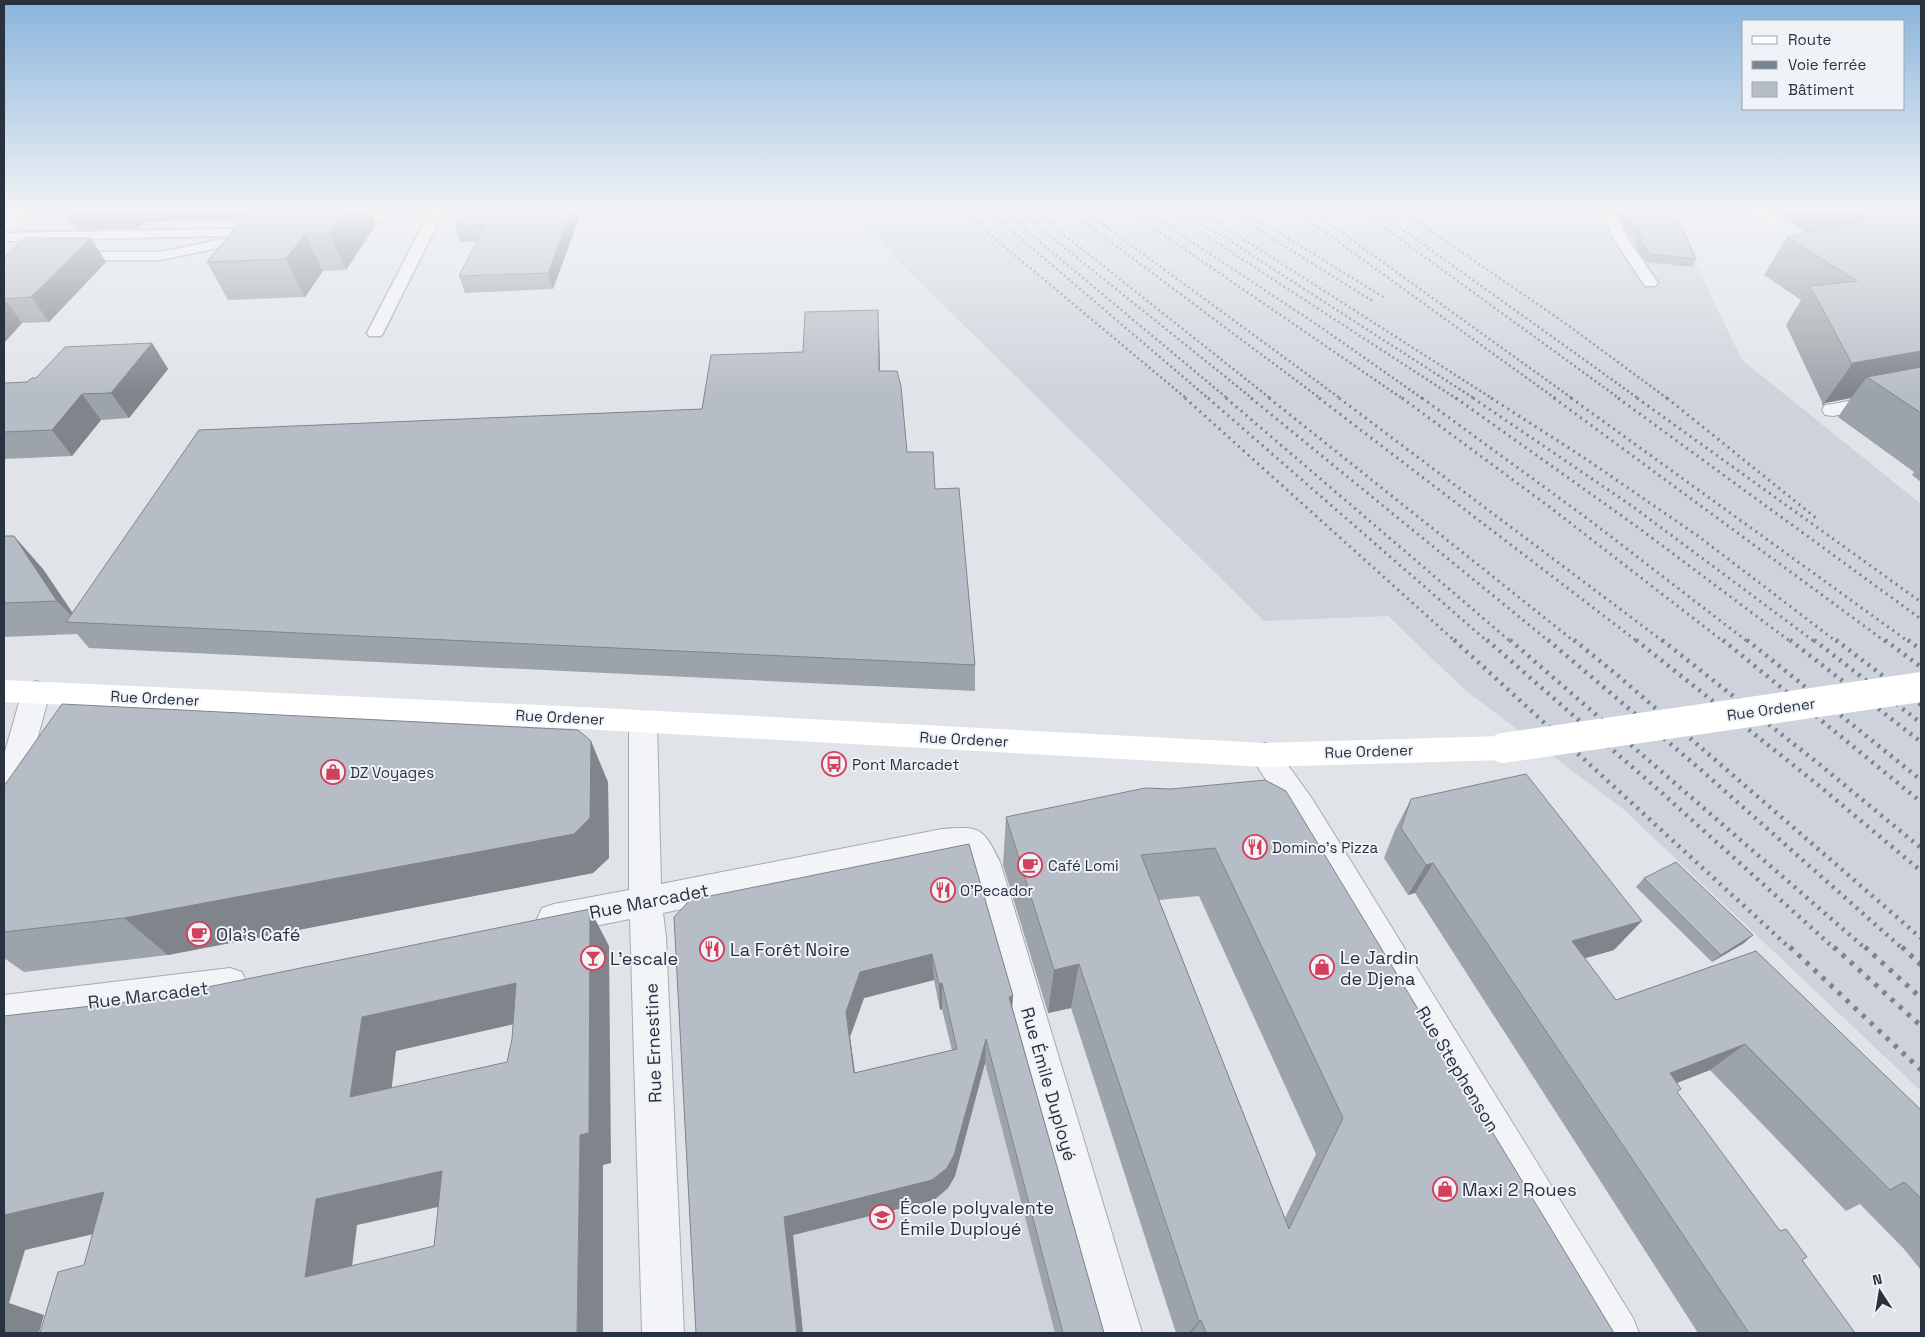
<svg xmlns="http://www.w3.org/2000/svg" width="1925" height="1337" font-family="'Space Grotesk',sans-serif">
<rect width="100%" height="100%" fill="#e0e4e9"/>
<path fill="#ced3db" d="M 844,207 L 1668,207 L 1742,360 L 1921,504 L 1921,1091 L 1623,809 L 1466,691 L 1388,616 L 1264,621 Z
M 1001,998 L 1093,1333 L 709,1333 L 820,1044 L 850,1037 L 859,1097 L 957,1073 L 942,1009 Z"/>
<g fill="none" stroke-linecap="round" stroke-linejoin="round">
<defs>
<path id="lane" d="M 387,207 L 401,207 C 395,219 359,229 345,230 L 338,226 L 340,223 L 352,221 Z
M 432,207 L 446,207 L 383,333 L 381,336 L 369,336 L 367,333 Z
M 1599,207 L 1613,207 L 1626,236 L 1658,283 L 1655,286 L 1645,286 L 1612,236 Z
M 263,228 L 268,229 L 270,232 L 268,235 L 4,241 L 4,233 Z
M 222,239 L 227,240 L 229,243 L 227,246 L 161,260 L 73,260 L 68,259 L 66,256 L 68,253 L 73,252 L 161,252 Z"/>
<path id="street" d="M 1743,207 L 1763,207 L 1782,221 L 1779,225 C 1767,228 1750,217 1743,207 Z
M 1921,387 L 1921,399 L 1833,416 L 1825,415 L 1822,410 L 1825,405 L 1833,404 Z
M 36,681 L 46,684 L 50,692 L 19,807 L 15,816 L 4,820 L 4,755 L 22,692 L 26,684 Z
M 643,711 L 653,714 L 657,722 L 661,884 L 942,829 C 980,826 983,827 1000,862 L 1142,1333 L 1100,1333 L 968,862 L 962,854 L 942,855 L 663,913 L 666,937 L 684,1333 L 642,1333 L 630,919 L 554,934 L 542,930 L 537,919 L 542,908 L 554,904 L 629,890 L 629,722 L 633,714 Z
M 1265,743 L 1275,747 L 1313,800 L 1633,1318 L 1639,1333 L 1594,1333 L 1291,818 L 1255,763 L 1250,755 L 1255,747 Z
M 230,968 L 242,972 L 247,984 L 242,996 L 230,1000 L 4,1029 L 4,995 Z"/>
</defs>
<use href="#lane" stroke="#a5abb3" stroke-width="3"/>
<use href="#street" stroke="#a5abb3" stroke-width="2"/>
<use href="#lane" fill="#f3f4f7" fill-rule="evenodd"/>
<use href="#street" fill="#f3f4f7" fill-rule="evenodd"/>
<path fill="#fff" fill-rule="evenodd" d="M 16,207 L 36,207 L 10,227 L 4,228 L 4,216 Z
M 4,680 L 582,707 L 1265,743 L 1503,736 L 1513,740 L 1518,748 L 1513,756 L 1503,760 L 1265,767 L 582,729 L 4,702 Z"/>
<path stroke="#798493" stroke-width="2.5" stroke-dasharray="2 3" stroke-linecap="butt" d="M 957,207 L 1187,399
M 984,207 L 1209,399
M 998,207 L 1228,399
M 1014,207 L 1253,399
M 1029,207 L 1271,399
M 1064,207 L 1321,399
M 1079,207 L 1341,399
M 1123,207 L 1403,399
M 1139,207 L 1322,328 L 1423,399
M 1162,207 L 1457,399
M 1177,207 L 1475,399
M 1193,207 L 1493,399
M 1222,207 L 1374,302
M 1237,207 L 1385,298
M 1290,207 L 1556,399
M 1306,207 L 1573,399
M 1356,207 L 1620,399
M 1371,207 L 1639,399
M 1396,207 L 1565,323 L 1668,399"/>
<path stroke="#798493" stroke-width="3" stroke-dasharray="2 4.5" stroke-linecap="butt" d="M 1185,398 L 1456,642
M 1208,398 L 1488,642
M 1226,398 L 1511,642
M 1251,398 L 1550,642
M 1269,398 L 1575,642
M 1319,398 L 1638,642
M 1339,398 L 1664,642
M 1402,398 L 1551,508 L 1724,642
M 1422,398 L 1588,519 L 1748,642
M 1456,398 L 1636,526 L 1791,642
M 1473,398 L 1632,506 L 1815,642
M 1491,398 L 1583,457 L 1698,536 L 1837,642
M 1554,398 L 1886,642
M 1571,398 L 1909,642
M 1618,398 L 1921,619
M 1637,398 L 1921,602
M 1667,398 L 1816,518"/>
<path stroke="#798493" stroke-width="4.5" stroke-dasharray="2.5 5.5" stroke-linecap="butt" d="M 1454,640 L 1791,949
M 1487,640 L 1662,793 L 1835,949
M 1510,640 L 1866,949
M 1548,640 L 1700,769 L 1903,949
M 1574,640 L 1616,674 L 1921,938
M 1636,640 L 1817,784 L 1921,871
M 1662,640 L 1819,764 L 1921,848
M 1723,640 L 1921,802
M 1747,640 L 1921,780
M 1790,640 L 1921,742
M 1814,640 L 1921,723
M 1836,640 L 1921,705
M 1885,640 L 1921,667
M 1908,640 L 1921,650"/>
<path stroke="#798493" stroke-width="5" stroke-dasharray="4 7" stroke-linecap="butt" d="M 1790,947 L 1921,1070
M 1834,947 L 1921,1026
M 1865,947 L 1921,998
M 1902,947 L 1921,965"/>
<path stroke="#fff" stroke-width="30" d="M 1503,748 L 1921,687"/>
</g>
<path fill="#9da3aa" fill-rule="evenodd" d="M 61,207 L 384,207 L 371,212 L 376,225 L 346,270 L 323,271 L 305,297 L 228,300 L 207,262 L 242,219 L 144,222 L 138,229 L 75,230 Z
M 583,207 L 553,289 L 465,293 L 459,276 L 476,242 L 460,242 L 455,226 Z
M 1614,207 L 1673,207 L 1696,259 L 1692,267 L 1646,262 L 1639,252 L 1633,237 L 1628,235 Z
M 1765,207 L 1921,207 L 1921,482 L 1912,475 L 1914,472 L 1838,417 L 1851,398 L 1825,403 L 1822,406 L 1822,402 L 1786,325 L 1801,300 L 1764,275 L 1787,237 L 1807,233 Z
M 4,258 L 106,262 L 49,322 L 22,323 L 4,343 Z
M 879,334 L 880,371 L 907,452 L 935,489 L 975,665 L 975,691 L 89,648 L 77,634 L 4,637 L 4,536 L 43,569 L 73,613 L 702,409 L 803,352 Z
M 152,343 L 168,369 L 129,418 L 101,420 L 72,456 L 4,459 L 4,384 L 27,382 L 36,378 Z
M 608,782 L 609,858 L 593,873 L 168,955 L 24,972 L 4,958 L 4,786 Z
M 1171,789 L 1614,1333 L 1176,1333 L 1071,1008 L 1048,1013 L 1003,865 L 1006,817 ZM 1199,896 L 1316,1154 L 1285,1218 L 1159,900 Z
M 1411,799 L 1614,950 L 1585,958 L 1616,1000 L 1756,951 L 1921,1110 L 1921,1270 L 1904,1249 L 1860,1204 L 1846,1211 L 1710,1070 L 1677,1083 L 1677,1092 L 1855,1333 L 1698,1333 L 1415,893 L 1408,895 L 1384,858 L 1395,830 Z
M 969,844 L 1013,996 L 1012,1006 L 1104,1333 L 1055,1333 L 985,1063 L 955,1176 L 948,1188 L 934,1200 L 793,1235 L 803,1333 L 696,1333 L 674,917 ZM 934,980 L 940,1010 L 942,1009 L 952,1050 L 855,1073 L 850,1037 L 864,998 Z
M 1644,878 L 1753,935 L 1744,943 L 1712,962 L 1636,887 Z"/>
<path fill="#80848b" d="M 126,207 L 135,207 L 144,222 L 138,229 Z
M 314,207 L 384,207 L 371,212 L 376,225 L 346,270 L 329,233 Z
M 573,207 L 583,207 L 553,289 L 548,273 Z
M 305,234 L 323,271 L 305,297 L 286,259 Z
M 91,238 L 106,262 L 49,322 L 31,297 Z
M 4,298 L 22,323 L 4,343 Z
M 878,310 L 879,334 L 881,397 L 879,371 Z
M 152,343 L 168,369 L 129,418 L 111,393 Z
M 1921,351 L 1921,386 L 1867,377 L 1851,398 L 1825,403 L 1822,406 L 1853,363 Z
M 82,394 L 101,420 L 72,456 L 52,430 Z
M 14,536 L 43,569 L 79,623 L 77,622 L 57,601 Z
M 591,741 L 608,782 L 609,858 L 593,873 L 168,955 L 124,918 Z
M 1433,863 L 1415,893 L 1408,895 L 1426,865 Z
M 590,909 L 609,946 L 611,1163 L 603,1165 L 603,1333 L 577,1333 L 580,1135 Z
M 1642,921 L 1614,950 L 1547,969 L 1572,941 Z
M 1753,935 L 1744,943 L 1712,962 L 1721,955 Z
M 932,954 L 934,980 L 864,998 L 850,1037 L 858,1097 L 854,1073 L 846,1012 L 860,972 Z
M 1079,964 L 1071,1008 L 1048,1013 L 1054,970 Z
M 516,983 L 541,1018 L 396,1051 L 387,1128 L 350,1097 L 362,1017 Z
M 942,983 L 942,1009 L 940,1010 L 939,984 Z
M 1013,996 L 1011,1022 L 1009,997 Z
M 986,1039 L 985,1063 L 955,1176 L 948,1188 L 934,1200 L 793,1235 L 803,1333 L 797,1333 L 784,1217 Z
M 1745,1044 L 1710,1070 L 1638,1098 L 1670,1073 Z
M 442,1171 L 474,1199 L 357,1225 L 348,1300 L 305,1277 L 316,1199 Z
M 104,1192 L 158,1219 L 25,1250 L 9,1303 L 44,1315 L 39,1333 L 4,1333 L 4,1215 Z
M 1201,1320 L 1191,1333 L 1189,1333 L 1199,1321 Z"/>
<path fill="#b7bdc6" stroke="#80848b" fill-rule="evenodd" d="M 253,207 L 348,207 L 329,233 L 305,234 L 286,259 L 207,262 Z
M 465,207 L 573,207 L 548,273 L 459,276 L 485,225 L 455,226 Z
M 1622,207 L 1673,207 L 1696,259 L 1650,254 L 1643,244 L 1637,228 L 1632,227 Z
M 1848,207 L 1860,207 L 1861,209 L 1867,210 L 1890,207 L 1921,207 L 1921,351 L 1853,363 L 1851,366 L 1851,362 L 1810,286 L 1857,281 L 1787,237 L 1869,220 Z
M 25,238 L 91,238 L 31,297 L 4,299 L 4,258 Z
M 878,310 L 879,371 L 897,371 L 901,386 L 907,452 L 933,452 L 935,489 L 959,488 L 975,665 L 66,622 L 199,430 L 702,409 L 711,355 L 803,352 L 805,312 Z
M 152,343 L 111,393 L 82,394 L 52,430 L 4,432 L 4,384 L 5,383 L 27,382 L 32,378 L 36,378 L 65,347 Z
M 1921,367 L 1921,413 L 1867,377 Z
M 4,536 L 14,536 L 57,601 L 4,603 Z
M 62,704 L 578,730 L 591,741 L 590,818 L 574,834 L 124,918 L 4,932 L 4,786 Z
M 1526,774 L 1642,921 L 1572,941 L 1616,1000 L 1756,951 L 1921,1110 L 1921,1198 L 1904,1182 L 1890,1190 L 1745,1044 L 1670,1073 L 1681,1089 L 1677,1092 L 1780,1231 L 1786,1229 L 1807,1257 L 1802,1260 L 1855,1333 L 1749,1333 L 1433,863 L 1426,865 L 1401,828 L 1411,799 Z
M 1265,780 L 1286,791 L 1614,1333 L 1206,1333 L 1201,1320 L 1199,1321 L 1079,964 L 1054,970 L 1006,817 L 1145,788 L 1171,789 ZM 1215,848 L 1343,1118 L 1289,1229 L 1141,855 Z
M 969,844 L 1013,996 L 1009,997 L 1104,1333 L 1063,1333 L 986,1039 L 954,1155 L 947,1168 L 932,1180 L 784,1217 L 797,1333 L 696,1333 L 674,917 L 690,900 ZM 932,954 L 939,984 L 942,983 L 957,1049 L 854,1073 L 846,1012 L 860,972 Z
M 1676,862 L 1753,935 L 1721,955 L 1644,878 Z
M 590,909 L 589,1133 L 580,1135 L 577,1333 L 40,1333 L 58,1272 L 84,1265 L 104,1192 L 4,1215 L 4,1016 L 144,1000 ZM 516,983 L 512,1039 L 507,1062 L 350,1097 L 362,1017 ZM 442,1171 L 434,1246 L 305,1277 L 316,1199 Z"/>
<linearGradient id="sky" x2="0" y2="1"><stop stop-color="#89b4dc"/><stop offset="0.53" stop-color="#f1f3f5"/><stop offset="1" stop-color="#f1f3f5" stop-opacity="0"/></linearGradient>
<rect width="1925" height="394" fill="url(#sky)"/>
<defs>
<symbol id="bus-ring" viewBox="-11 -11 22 22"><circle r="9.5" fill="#eff3f7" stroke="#d2415b" stroke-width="1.5"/><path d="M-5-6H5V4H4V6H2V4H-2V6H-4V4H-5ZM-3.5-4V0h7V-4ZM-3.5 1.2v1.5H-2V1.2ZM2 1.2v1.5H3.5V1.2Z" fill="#d2415b"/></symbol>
<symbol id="shop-ring" viewBox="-11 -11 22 22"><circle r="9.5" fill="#eff3f7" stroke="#d2415b" stroke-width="1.5"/><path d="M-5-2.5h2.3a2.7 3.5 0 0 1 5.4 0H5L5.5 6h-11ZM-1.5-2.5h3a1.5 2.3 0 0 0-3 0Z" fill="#d2415b"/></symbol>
<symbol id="restaurant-ring" viewBox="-11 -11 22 22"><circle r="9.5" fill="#eff3f7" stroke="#d2415b" stroke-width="1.5"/><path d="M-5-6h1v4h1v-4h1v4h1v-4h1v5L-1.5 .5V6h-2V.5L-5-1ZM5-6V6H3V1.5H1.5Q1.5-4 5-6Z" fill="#d2415b"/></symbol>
<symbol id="cafe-ring" viewBox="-11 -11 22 22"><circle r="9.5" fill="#eff3f7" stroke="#d2415b" stroke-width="1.5"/><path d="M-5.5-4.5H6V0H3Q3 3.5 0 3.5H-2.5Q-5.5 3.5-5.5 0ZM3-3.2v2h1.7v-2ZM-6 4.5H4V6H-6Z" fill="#d2415b"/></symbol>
<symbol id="bar-ring" viewBox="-11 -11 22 22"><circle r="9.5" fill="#eff3f7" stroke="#d2415b" stroke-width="1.5"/><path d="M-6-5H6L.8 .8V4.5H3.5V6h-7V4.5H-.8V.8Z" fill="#d2415b"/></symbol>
<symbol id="school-ring" viewBox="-11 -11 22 22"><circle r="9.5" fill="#eff3f7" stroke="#d2415b" stroke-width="1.5"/><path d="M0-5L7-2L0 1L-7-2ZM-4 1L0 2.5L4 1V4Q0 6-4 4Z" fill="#d2415b"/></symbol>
</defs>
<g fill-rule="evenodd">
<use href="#bus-ring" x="820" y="750" width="28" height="28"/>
<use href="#shop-ring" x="319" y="758" width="28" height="28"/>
<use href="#restaurant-ring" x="1241" y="833" width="28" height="28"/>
<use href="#cafe-ring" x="1016" y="851" width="28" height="28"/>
<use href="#restaurant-ring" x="929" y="876" width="28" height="28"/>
<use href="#cafe-ring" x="185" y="920" width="28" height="28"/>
<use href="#restaurant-ring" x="698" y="935" width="28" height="28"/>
<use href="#bar-ring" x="579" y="944" width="28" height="28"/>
<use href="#shop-ring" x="1308" y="953" width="28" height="28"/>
<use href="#shop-ring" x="1431" y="1175" width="28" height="28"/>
<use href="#school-ring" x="868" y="1203" width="28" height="28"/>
</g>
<g text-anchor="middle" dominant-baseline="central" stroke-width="4" stroke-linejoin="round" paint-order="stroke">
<g font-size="15" fill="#283241" stroke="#eff3f7">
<text transform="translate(155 698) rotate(3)">Rue Ordener</text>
<text transform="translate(1771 709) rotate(-8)">Rue Ordener</text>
<text transform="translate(560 717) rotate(3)">Rue Ordener</text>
<text transform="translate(964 739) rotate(3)">Rue Ordener</text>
<text transform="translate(1369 751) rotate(-2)">Rue Ordener</text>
</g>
<g font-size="15" fill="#283241" stroke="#eff3f7" text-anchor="start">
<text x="852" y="764">Pont Marcadet</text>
<text x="350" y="772">DZ Voyages</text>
<text x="1272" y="847">Domino's Pizza</text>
<text x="1048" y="865">Café Lomi</text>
<text x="960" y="890">O'Pecador</text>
</g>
<g font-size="18" fill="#283241" stroke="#eff3f7">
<text transform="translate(649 901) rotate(-11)">Rue Marcadet</text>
<text transform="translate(148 995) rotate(-7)">Rue Marcadet</text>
<text transform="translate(653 1043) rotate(-92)">Rue Ernestine</text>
<text transform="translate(1458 1069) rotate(59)">Rue Stephenson</text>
<text transform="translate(1049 1084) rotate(74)">Rue Émile Duployé</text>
</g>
<g font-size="18" fill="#283241" stroke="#eff3f7" text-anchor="start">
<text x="216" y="934">Ola’s Café</text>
<text x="730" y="949">La Forêt Noire</text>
<text x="1340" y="957">Le Jardin<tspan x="1340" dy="21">de Djena</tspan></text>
<text x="610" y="958">L'escale</text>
<text x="1462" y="1189">Maxi 2 Roues</text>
<text x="900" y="1207">École polyvalente<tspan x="900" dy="21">Émile Duployé</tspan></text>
</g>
</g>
<rect width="1925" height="1337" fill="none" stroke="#283241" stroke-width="10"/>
<rect x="1742" y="20" width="162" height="90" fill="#eff3f7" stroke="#9fa6ae"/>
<rect x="1752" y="36" width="25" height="8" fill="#ffffff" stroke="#9fa6ae"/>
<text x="1788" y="45" font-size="15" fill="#283241">Route</text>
<rect x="1752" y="61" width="25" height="8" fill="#798493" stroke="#9fa6ae"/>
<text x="1788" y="70" font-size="15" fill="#283241">Voie ferrée</text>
<rect x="1752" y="82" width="25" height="15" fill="#b7bdc6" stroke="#9fa6ae"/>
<text x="1788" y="95" font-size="15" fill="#283241">Bâtiment</text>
<g transform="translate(1880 1292) rotate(348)" stroke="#eff3f7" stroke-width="4" paint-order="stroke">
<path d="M0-4L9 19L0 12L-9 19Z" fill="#283241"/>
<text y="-8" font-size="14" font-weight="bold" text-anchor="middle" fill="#283241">N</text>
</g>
</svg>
